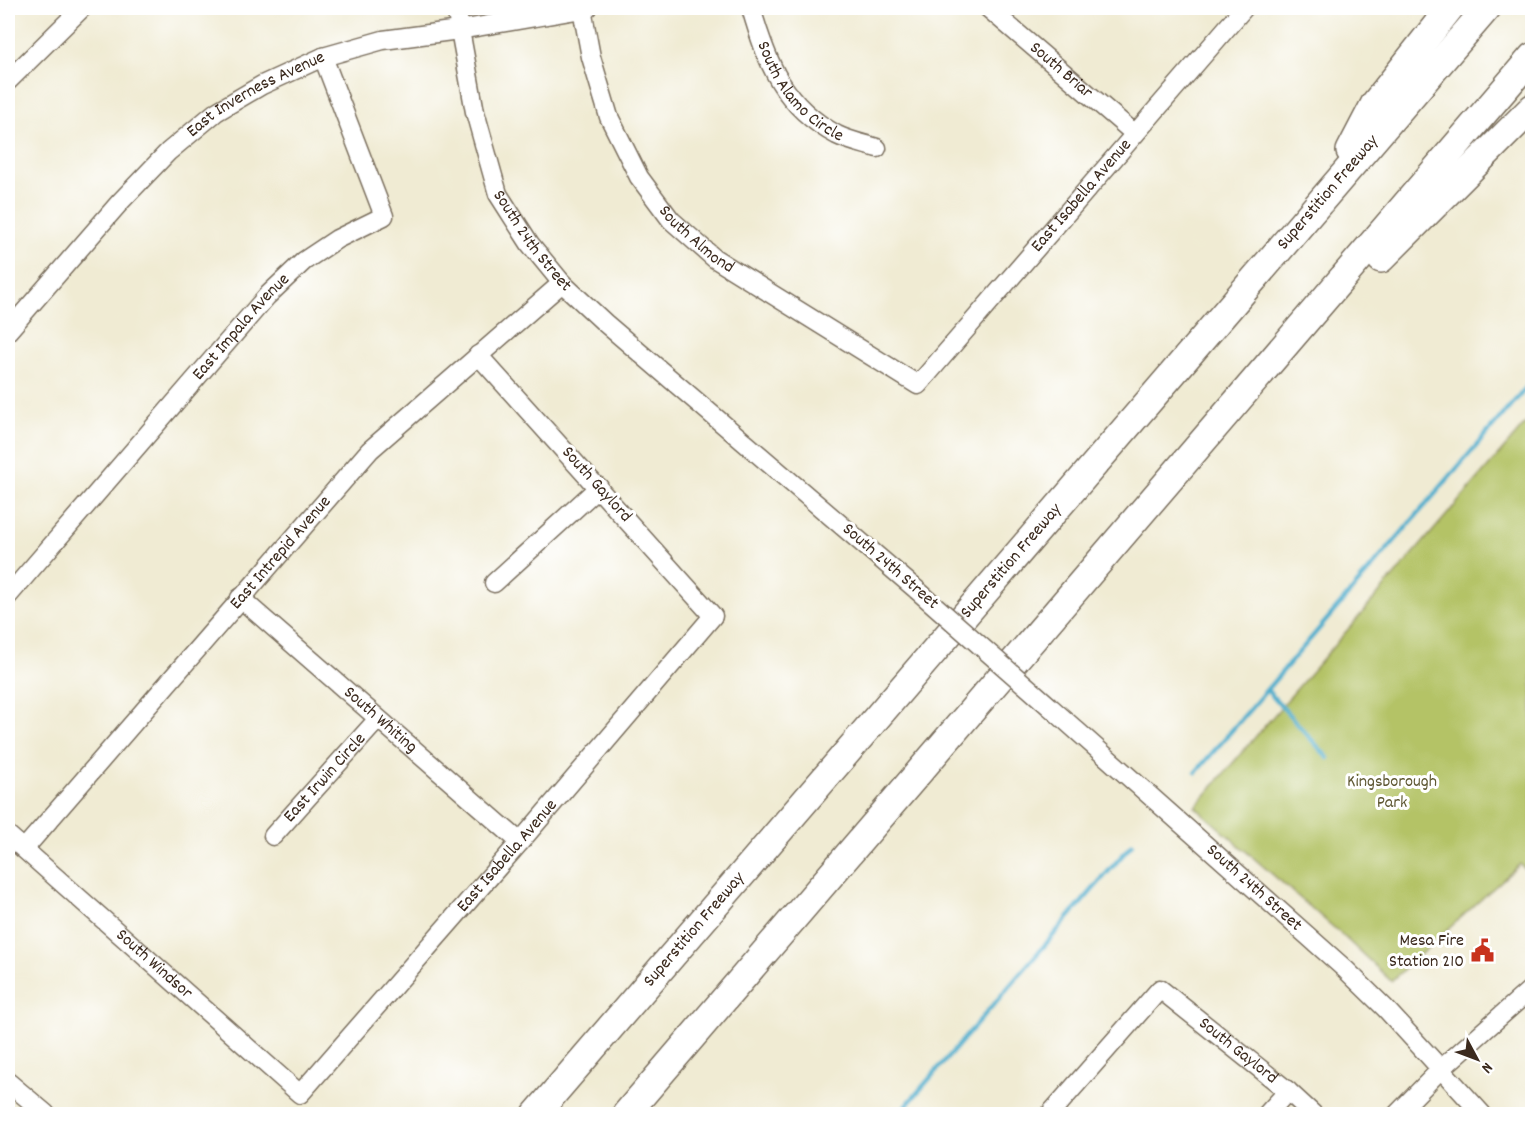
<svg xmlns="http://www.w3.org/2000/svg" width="1540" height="1122" font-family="Dekko,sans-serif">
<rect width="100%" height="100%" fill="#fff"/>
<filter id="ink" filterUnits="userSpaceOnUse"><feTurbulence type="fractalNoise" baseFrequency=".0167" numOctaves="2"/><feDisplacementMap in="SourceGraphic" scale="12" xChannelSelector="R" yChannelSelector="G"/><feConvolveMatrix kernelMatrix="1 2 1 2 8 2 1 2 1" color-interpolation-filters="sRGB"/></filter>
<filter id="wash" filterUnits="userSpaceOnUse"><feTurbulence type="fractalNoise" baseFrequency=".008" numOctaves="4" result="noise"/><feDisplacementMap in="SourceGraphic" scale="24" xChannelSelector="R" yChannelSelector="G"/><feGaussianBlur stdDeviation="1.35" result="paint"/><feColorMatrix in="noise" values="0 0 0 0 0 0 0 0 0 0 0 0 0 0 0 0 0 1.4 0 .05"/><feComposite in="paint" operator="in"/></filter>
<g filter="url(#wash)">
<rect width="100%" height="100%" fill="#f0ebd3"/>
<path fill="#b4c366" stroke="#787642" stroke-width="1.5" d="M 1532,416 L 1532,877 L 1520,864 L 1391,981 L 1340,933 L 1195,807 Z"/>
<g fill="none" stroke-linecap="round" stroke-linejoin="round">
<path stroke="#50afce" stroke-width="4.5" d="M 1267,690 L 1328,758
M 1196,772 L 1532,381
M 899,1114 L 1132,844"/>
</g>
</g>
<g filter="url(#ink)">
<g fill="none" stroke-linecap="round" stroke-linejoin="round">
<defs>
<g id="minor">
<path id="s1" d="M 456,8 L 475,112 L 498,194 L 530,244 L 562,283 L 605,323 L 917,590"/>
<path id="s2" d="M 751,8 C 767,63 783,106 837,135 C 849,141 864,144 877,148"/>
<path id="s3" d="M 988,8 L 1135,134"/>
<path id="s4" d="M 582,9 L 591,57 L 609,117 L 639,177 L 671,220 L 714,258 L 918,385 L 1244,8"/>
<path d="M 8,81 L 82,8"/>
<path id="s5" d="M 8,331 L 121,201 L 168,152 L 216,112 L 262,85 L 323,57 L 383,40 L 459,30 L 588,8"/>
<path d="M 494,583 L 599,487"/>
<path id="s6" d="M 8,596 L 267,296 L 304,261 L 337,239 L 384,216 L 323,57"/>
<path id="s7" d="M 240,598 L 520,842"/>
<path id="s8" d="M 1049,706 L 1345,969 L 1385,1008 L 1482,1114"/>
<path id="s9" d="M 8,835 L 300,1094 L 520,842 L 713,616 L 478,355"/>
<path id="s10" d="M 273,836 L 378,719"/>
<path id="s11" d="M 24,849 L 370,450 L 562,283"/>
<path d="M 8,1082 L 46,1114"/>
<path id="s12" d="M 1050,1114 L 1160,989 L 1288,1091 L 1313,1114"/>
<path d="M 1267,1114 L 1288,1091"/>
<path d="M 1397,1114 L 1441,1069 L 1532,988"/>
</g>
<g id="highway">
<path d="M 1350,151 L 1375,103 L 1450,8"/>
<path d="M 1381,259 L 1532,108"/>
<path id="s13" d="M 536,1114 L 1487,8"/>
<path d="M 626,1114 L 1532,57"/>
</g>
</defs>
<use href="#minor" stroke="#7a6e5d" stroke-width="21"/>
<use href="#highway" stroke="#7a6e5d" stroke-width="30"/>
<use href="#minor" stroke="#fff" stroke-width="18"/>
<use href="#highway" stroke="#fff" stroke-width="27"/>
<defs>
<path id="minor-bridge" d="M 917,590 L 1049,706"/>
</defs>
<use href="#minor-bridge" stroke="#7a6e5d" stroke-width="21" stroke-linecap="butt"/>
<use href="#minor-bridge" stroke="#fff" stroke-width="18"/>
</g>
</g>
<defs>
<symbol id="civic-bare" viewBox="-9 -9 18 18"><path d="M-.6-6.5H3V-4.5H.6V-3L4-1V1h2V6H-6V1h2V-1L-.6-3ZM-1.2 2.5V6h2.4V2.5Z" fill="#c8321e" stroke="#fff" stroke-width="2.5" paint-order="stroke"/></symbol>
</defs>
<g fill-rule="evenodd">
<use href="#civic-bare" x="1466" y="934" width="33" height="33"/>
</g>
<g text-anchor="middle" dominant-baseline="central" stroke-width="6" stroke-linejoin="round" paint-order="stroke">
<g font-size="18" fill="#3b2a1e" stroke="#fff">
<text stroke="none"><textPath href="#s3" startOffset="96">South Briar</textPath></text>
<text stroke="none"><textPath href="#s2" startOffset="100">South Alamo Circle</textPath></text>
<text stroke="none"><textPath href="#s5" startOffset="346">East Inverness Avenue</textPath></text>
<text stroke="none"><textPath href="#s13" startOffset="1215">Superstition Freeway</textPath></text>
<text stroke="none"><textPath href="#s4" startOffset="780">East Isabella Avenue</textPath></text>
<text stroke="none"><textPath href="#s4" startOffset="264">South Almond</textPath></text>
<text stroke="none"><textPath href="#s1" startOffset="249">South 24th Street</textPath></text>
<text stroke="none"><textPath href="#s6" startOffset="356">East Impala Avenue</textPath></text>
<text transform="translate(596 485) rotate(48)">South Gaylord</text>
<text stroke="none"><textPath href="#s11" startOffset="392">East Intrepid Avenue</textPath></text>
<text stroke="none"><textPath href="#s13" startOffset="729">Superstition Freeway</textPath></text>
<text transform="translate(890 567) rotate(41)">South 24th Street</text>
<text stroke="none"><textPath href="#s7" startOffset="186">South Whiting</textPath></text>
<text stroke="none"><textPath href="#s10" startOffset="78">East Irwin Circle</textPath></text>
<text stroke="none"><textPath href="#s9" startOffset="706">East Isabella Avenue</textPath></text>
<text stroke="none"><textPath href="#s8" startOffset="274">South 24th Street</textPath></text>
<text stroke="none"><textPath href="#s13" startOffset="243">Superstition Freeway</textPath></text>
<text stroke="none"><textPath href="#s9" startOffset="195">South Windsor</textPath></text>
<text stroke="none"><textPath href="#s12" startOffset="266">South Gaylord</textPath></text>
</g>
<g font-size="18" fill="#5f5834" stroke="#fff">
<text x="1392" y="782">Kingsborough<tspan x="1392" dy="21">Park</tspan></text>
</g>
<g font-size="18" fill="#3b2a1e" stroke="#fff" text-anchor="end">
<text x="1464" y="941">Mesa Fire<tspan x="1464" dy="21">Station 210</tspan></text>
</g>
</g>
<rect width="1540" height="1122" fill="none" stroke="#fff" stroke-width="30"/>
<g transform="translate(1477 1059) rotate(131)" stroke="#ffffff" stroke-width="4.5" paint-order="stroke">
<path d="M0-4.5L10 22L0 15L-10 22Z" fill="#3b2a1e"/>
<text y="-9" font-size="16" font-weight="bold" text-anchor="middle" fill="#3b2a1e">N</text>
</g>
</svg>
